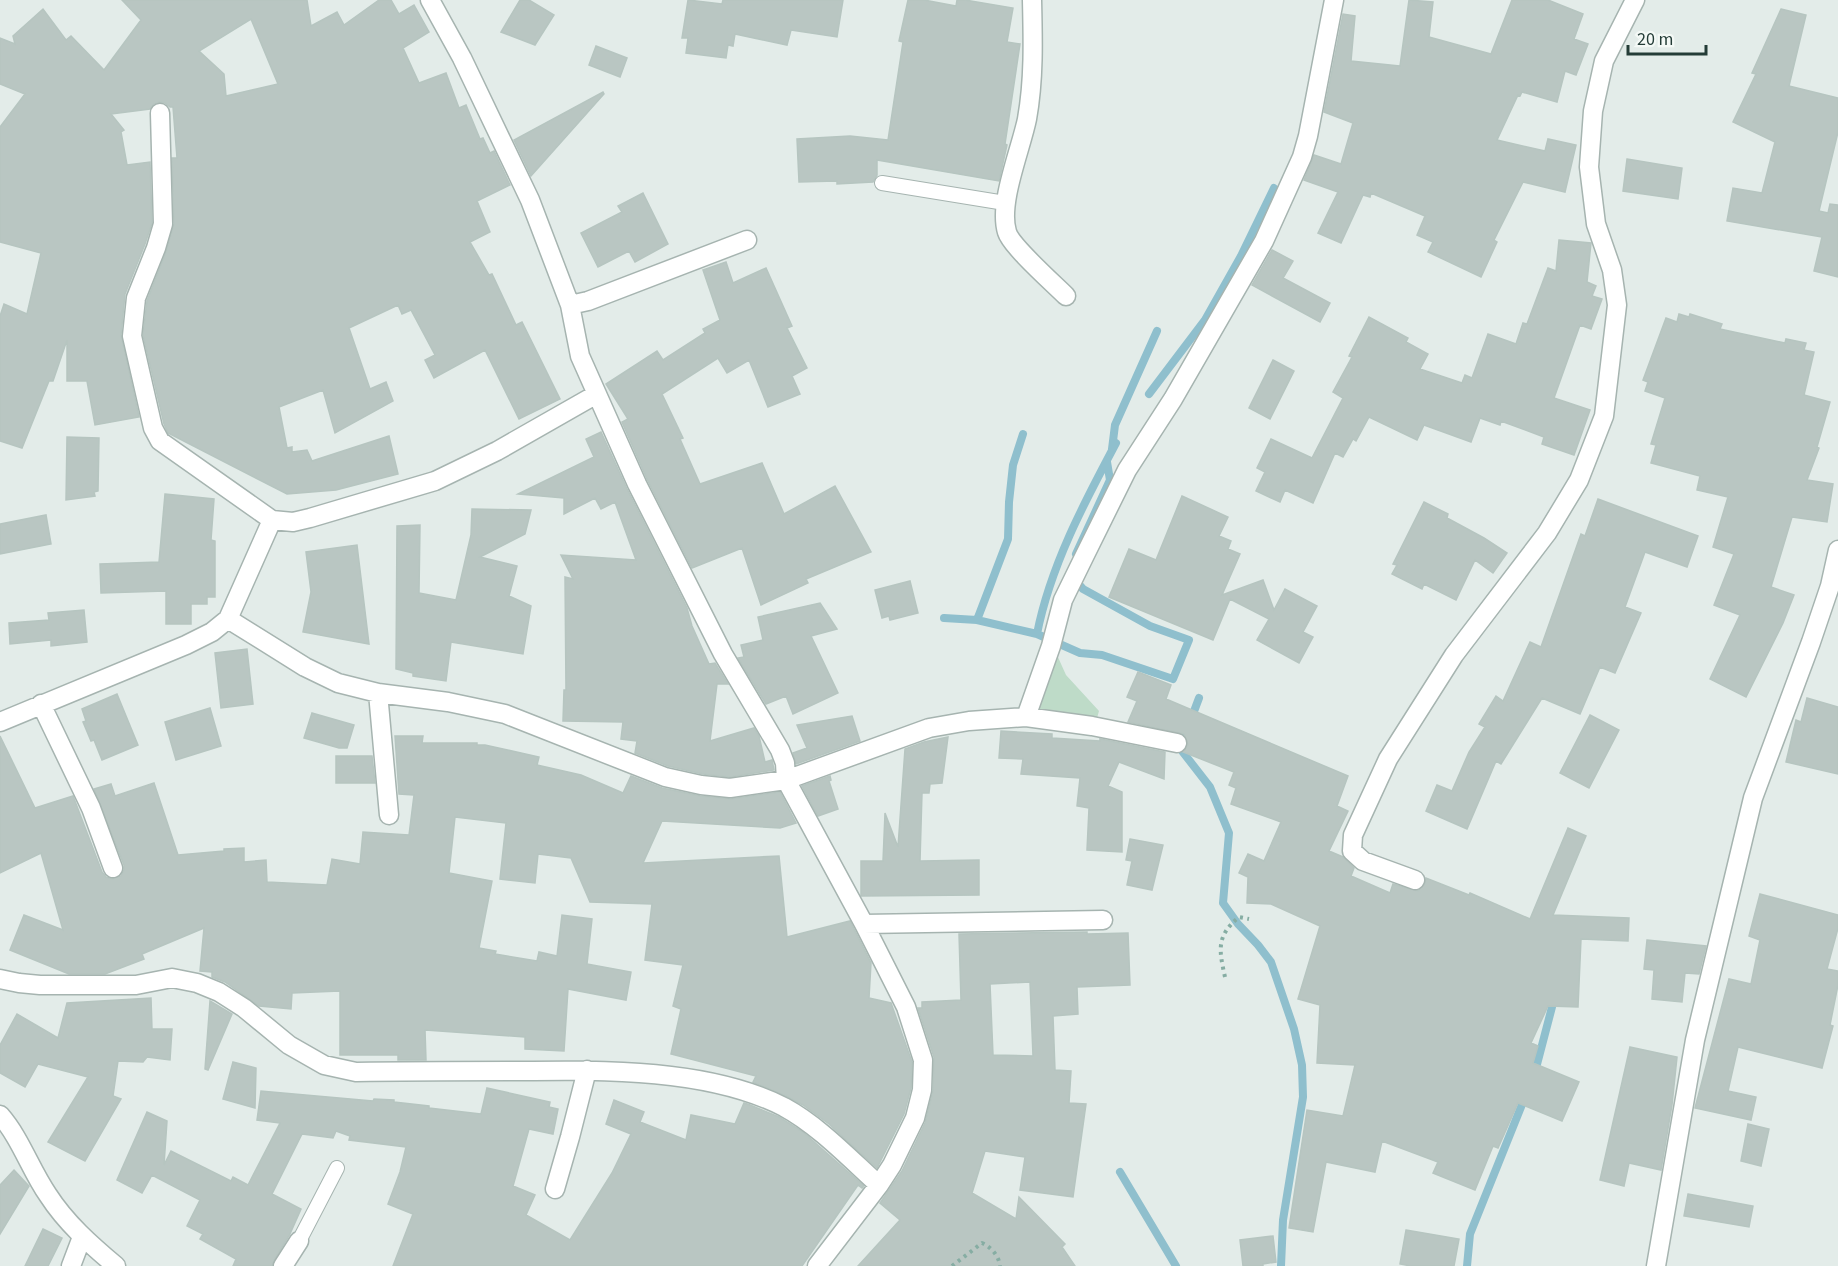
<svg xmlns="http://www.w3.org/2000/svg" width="1838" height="1266" font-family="'Source Sans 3',sans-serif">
<rect width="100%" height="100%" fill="#e3ece9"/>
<path fill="#bedbc8" d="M 1057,655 L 1066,675 L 1099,711 L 1097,718 L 1039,709 Z"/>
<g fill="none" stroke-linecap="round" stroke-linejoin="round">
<path stroke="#8fbfcd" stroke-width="8" d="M 1149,394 L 1205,320 L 1241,256 L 1274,188
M 1112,449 L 1115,425 L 1157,331
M 1076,554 L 1110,480 L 1107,462
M 1075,580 L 1083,589 L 1150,626 L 1189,640 L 1173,679
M 944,618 L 977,620 L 1037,634 L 1080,653 L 1102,655 L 1173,679
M 977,620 L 1008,539 L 1009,502 L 1013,465 L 1023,434
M 1037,634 C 1050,567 1084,503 1116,443
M 1199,698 L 1184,738 L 1182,751 L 1210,787 L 1229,833 L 1223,903 L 1238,924 L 1258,945 L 1271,962 L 1294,1029 L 1302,1065 L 1303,1097 L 1283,1220 L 1281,1266
M 1535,1072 L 1552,1007
M 1120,1172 L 1176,1266
M 1467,1266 L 1470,1234 L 1525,1097"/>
</g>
<path fill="#b9c6c2" stroke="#b6c5c0" stroke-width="1.5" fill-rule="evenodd" d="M 122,0 L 307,0 L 311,26 L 337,12 L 344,25 L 379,0 L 391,0 L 399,14 L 414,5 L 429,32 L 403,48 L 419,83 L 446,73 L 459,108 L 466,105 L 480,139 L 483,138 L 490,153 L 494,151 L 510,185 L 477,201 L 490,232 L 470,242 L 489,275 L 492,274 L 516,325 L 522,322 L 560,399 L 519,419 L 485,350 L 434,378 L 425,360 L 435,355 L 411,310 L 402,314 L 398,305 L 349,328 L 370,389 L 386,382 L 393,401 L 335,433 L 323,390 L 279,407 L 287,448 L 292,447 L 292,452 L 307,450 L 312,461 L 389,436 L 398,474 L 336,490 L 287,494 L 168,433 L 164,424 L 143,335 L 147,301 L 166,252 L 174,224 L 172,158 L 177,158 L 173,107 L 170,107 L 165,103 L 159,102 L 154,104 L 150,109 L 111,114 L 124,130 L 121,132 L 127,165 L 150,162 L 152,223 L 145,244 L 125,294 L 121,335 L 139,417 L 95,425 L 87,381 L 67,381 L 67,340 L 53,381 L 49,381 L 22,448 L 0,441 L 0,316 L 4,304 L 27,314 L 41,253 L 0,242 L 0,127 L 25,94 L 0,84 L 0,38 L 15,44 L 13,36 L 43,9 L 66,40 L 71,36 L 104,70 L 141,20 ZM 251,19 L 278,84 L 226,96 L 224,74 L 199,51 Z
M 520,0 L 529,0 L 554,15 L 535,45 L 501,32 Z
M 688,0 L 722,4 L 723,0 L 843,0 L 837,37 L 791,30 L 787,45 L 735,34 L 733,46 L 728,45 L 726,58 L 686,53 L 688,38 L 682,38 Z
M 908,0 L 924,0 L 956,6 L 957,0 L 965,0 L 1013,8 L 1007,42 L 1020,44 L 1005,144 L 1007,145 L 999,181 L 877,160 L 877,175 L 873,182 L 837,184 L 837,181 L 799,182 L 797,139 L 850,136 L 888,140 L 903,42 L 899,41 Z
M 1409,0 L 1433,2 L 1429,37 L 1491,54 L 1512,0 L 1548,0 L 1583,14 L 1574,39 L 1588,44 L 1576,75 L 1565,71 L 1557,102 L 1522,92 L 1520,96 L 1518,95 L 1497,140 L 1545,151 L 1548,139 L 1576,145 L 1565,192 L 1523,182 L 1494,240 L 1497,242 L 1481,277 L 1428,252 L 1433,242 L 1417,235 L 1425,216 L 1371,193 L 1370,197 L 1363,195 L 1341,243 L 1318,233 L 1338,192 L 1304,180 L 1314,155 L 1341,164 L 1353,123 L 1324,112 L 1343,14 L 1355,16 L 1351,61 L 1400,66 Z
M 1781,9 L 1806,15 L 1789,86 L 1838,98 L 1838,132 L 1819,211 L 1828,213 L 1830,204 L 1838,205 L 1838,277 L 1814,271 L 1822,237 L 1727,221 L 1733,188 L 1762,193 L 1775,142 L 1733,122 L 1756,74 L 1752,73 Z
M 596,46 L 627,58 L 620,77 L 589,65 Z
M 603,92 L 604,94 L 531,176 L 514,140 Z
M 1627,159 L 1682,168 L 1678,199 L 1623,191 Z
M 643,193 L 668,244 L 635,262 L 629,251 L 598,267 L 581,233 L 622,212 L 618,206 Z
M 1559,240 L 1591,243 L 1587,282 L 1596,286 L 1592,296 L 1602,299 L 1591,329 L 1580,325 L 1554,398 L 1590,410 L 1574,455 L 1542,444 L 1544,437 L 1501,421 L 1500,425 L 1480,418 L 1471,442 L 1424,425 L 1417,440 L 1369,417 L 1356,441 L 1353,439 L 1343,457 L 1335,453 L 1313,503 L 1285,490 L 1280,502 L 1256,491 L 1265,472 L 1257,468 L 1271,439 L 1312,458 L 1343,398 L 1333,392 L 1352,357 L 1349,356 L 1369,317 L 1408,338 L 1406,342 L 1428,354 L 1420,369 L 1462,383 L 1465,375 L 1472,378 L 1488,334 L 1516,344 L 1523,323 L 1527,324 L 1548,268 L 1556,271 Z
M 1272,250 L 1293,261 L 1283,278 L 1330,303 L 1320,322 L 1252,285 Z
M 726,262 L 733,283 L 766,268 L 792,326 L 787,328 L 807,368 L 792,376 L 800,394 L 768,407 L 749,360 L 727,373 L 718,358 L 662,394 L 683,438 L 680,439 L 700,484 L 762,463 L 784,514 L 835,486 L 871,552 L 806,579 L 808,583 L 761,605 L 742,548 L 692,568 L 647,479 L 622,422 L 628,419 L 606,384 L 657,351 L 663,360 L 705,333 L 703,329 L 720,320 L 703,270 Z
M 1679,314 L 1689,317 L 1690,314 L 1722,324 L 1720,329 L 1785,343 L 1786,339 L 1806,343 L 1804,350 L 1814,352 L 1804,395 L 1830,402 L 1817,447 L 1819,448 L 1807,480 L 1833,484 L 1827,522 L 1792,517 L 1771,587 L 1794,595 L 1783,623 L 1746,697 L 1710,679 L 1740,615 L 1714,605 L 1734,554 L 1713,547 L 1728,497 L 1697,490 L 1700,476 L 1651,463 L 1656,445 L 1651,444 L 1665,398 L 1645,391 L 1648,382 L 1643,380 L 1666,318 L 1677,322 Z
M 1273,360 L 1294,371 L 1270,419 L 1249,408 Z
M 601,432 L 627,489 L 687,608 L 692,626 L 709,664 L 715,663 L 728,684 L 717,684 L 710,741 L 754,728 L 759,736 L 765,762 L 772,760 L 774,770 L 730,777 L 703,774 L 668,766 L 635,753 L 637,741 L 621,739 L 623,722 L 563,721 L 564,690 L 566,690 L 565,577 L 573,579 L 561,555 L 636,560 L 615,502 L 601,509 L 595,498 L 564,514 L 564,498 L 518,494 L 594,457 L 586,439 Z
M 67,437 L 99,438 L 98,491 L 94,492 L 95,496 L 66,500 Z
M 165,494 L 214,499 L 211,540 L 215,541 L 215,597 L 207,597 L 207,604 L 191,604 L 191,624 L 166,624 L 166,591 L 101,593 L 100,564 L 159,562 Z
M 1182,496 L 1228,517 L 1219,536 L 1231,541 L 1228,549 L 1240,554 L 1222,595 L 1263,580 L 1274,610 L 1285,589 L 1317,606 L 1303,632 L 1313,637 L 1299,663 L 1257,640 L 1269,619 L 1230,599 L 1213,640 L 1109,597 L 1129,549 L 1156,560 Z
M 1598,499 L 1698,536 L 1687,567 L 1645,552 L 1625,607 L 1641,613 L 1615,673 L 1600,667 L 1580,714 L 1542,698 L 1501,764 L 1496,761 L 1467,829 L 1426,811 L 1437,785 L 1452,791 L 1469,752 L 1485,727 L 1479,724 L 1496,696 L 1503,701 L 1530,642 L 1541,647 L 1581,534 L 1585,536 Z
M 1424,502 L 1448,514 L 1447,518 L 1484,538 L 1507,553 L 1493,573 L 1475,560 L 1456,600 L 1424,584 L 1422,589 L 1392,574 L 1397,565 L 1393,564 Z
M 472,509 L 531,510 L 525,534 L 480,557 L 517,566 L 509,596 L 531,606 L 523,654 L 451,642 L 446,681 L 413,676 L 413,673 L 396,669 L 397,526 L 420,525 L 419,593 L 456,600 L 471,535 Z
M 46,515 L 51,544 L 0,554 L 0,524 Z
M 357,545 L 369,644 L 303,632 L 311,592 L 306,552 Z
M 910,581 L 918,613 L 890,620 L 889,616 L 882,618 L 875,590 Z
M 820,603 L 837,629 L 811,636 L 838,693 L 793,714 L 786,696 L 766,704 L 738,658 L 744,657 L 741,645 L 763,640 L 758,617 Z
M 84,610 L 87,642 L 51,646 L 51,640 L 10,644 L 9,623 L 49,620 L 48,613 Z
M 247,649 L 253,704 L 221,708 L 215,653 Z
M 1138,672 L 1171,685 L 1166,699 L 1348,776 L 1337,806 L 1348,811 L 1329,851 L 1343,857 L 1354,868 L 1351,876 L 1390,893 L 1393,884 L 1418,891 L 1425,884 L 1426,878 L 1469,895 L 1470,893 L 1530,919 L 1568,828 L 1586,836 L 1553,915 L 1629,918 L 1628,941 L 1581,939 L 1578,1007 L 1548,1006 L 1531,1043 L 1538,1046 L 1533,1063 L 1579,1082 L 1562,1121 L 1518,1103 L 1498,1148 L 1493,1146 L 1475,1190 L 1433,1173 L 1438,1162 L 1382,1141 L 1375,1172 L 1326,1162 L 1313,1232 L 1289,1228 L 1307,1110 L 1343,1116 L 1355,1065 L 1317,1063 L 1320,1005 L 1298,999 L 1320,926 L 1271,904 L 1247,903 L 1248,877 L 1239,873 L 1248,854 L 1264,861 L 1281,822 L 1231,804 L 1236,788 L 1229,785 L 1234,772 L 1183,752 L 1188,745 L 1184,734 L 1128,722 L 1137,701 L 1127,697 Z
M 117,694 L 138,745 L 102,760 L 94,740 L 91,741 L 83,722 L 86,721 L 82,709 Z
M 1807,698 L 1838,707 L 1838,774 L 1786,762 L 1796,720 L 1801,722 Z
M 210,708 L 221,746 L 176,760 L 165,722 Z
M 312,713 L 354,725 L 347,748 L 339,748 L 304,738 Z
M 1590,715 L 1619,730 L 1589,788 L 1560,773 Z
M 852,716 L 860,741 L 796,764 L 793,753 L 807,748 L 797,725 Z
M 1001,731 L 1052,734 L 1052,738 L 1100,741 L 1100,739 L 1165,752 L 1164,779 L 1119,762 L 1108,786 L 1122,792 L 1122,852 L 1087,850 L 1089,808 L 1077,806 L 1080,778 L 1021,774 L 1023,759 L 999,758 Z
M 0,736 L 35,808 L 73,796 L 102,872 L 106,877 L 112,879 L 121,876 L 124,870 L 124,865 L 94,789 L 111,784 L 115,796 L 154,783 L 178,855 L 224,851 L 224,849 L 244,848 L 244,862 L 266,860 L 267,882 L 327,885 L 332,859 L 360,864 L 363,832 L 409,835 L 414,795 L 399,794 L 395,736 L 423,736 L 422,743 L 477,743 L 477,745 L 485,745 L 539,757 L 537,765 L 581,775 L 623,793 L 631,776 L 662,788 L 700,796 L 731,799 L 780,792 L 796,823 L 780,828 L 662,821 L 643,863 L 779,856 L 787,937 L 850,921 L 871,963 L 869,998 L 891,1003 L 912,1062 L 911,1088 L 904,1114 L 877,1168 L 829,1124 L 803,1105 L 788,1097 L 753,1082 L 756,1076 L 671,1054 L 681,1009 L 673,1006 L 683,965 L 645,960 L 652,904 L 590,902 L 571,858 L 538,854 L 535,883 L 500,879 L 506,823 L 455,817 L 449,873 L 492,881 L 479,948 L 496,951 L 495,954 L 537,961 L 539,952 L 557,956 L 562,915 L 592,919 L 587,964 L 631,972 L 626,1000 L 568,989 L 564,1051 L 525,1049 L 525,1037 L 425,1030 L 426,1060 L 398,1060 L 398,1055 L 340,1055 L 340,991 L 292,993 L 291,1009 L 259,1006 L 225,982 L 212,977 L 212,972 L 200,971 L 204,928 L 142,954 L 144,959 L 105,974 L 69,974 L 10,950 L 24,915 L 63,930 L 41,853 L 0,873 Z
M 948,737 L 942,783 L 930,784 L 929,793 L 922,793 L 920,861 L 979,860 L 979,895 L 861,896 L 861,861 L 883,861 L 885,813 L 898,847 L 905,749 L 924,742 Z
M 336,756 L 372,756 L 375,783 L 336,783 Z
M 830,776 L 831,780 L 829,781 L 838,809 L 818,816 L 802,786 Z
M 1130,839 L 1163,845 L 1152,890 L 1127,885 L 1132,861 L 1126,860 Z
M 1760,894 L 1838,915 L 1838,928 L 1827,969 L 1838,971 L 1838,985 L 1830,1025 L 1833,1026 L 1822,1068 L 1738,1047 L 1728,1091 L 1756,1097 L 1751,1120 L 1695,1108 L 1729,979 L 1751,984 L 1760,940 L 1749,936 Z
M 1087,932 L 1087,934 L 1128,933 L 1130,985 L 1077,987 L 1078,1014 L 1053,1016 L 1055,1070 L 1071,1071 L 1069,1103 L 1086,1104 L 1073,1197 L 1020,1190 L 1025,1157 L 985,1151 L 972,1193 L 1016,1219 L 1019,1197 L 1065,1244 L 1062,1247 L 1075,1266 L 858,1266 L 900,1220 L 880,1203 L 902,1171 L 925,1123 L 933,1091 L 934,1057 L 918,1008 L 922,1008 L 922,1002 L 961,1000 L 959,934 ZM 1030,982 L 1033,1056 L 993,1055 L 990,984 Z
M 1647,940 L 1706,946 L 1699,974 L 1685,973 L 1682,1002 L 1652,999 L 1654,970 L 1644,969 Z
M 151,998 L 152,1029 L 172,1029 L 170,1060 L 147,1057 L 143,1062 L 118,1061 L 113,1096 L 121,1099 L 85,1161 L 48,1142 L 88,1077 L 38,1064 L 25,1087 L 0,1073 L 0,1045 L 17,1014 L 58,1038 L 67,1003 Z
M 210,1001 L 232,1014 L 208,1070 L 205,1069 Z
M 1630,1047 L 1677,1057 L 1672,1105 L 1661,1170 L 1629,1163 L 1624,1186 L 1600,1180 Z
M 233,1062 L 256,1068 L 255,1108 L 223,1099 Z
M 487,1088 L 550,1102 L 549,1107 L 558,1109 L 553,1134 L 529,1129 L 513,1186 L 535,1195 L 526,1215 L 570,1240 L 612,1173 L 631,1134 L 606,1124 L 614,1100 L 644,1112 L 640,1122 L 686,1140 L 691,1115 L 735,1124 L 744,1103 L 750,1105 L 779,1117 L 803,1132 L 864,1186 L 862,1188 L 858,1185 L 802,1266 L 393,1266 L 413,1214 L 388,1204 L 400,1172 L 406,1147 L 349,1140 L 350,1136 L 336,1131 L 333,1138 L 302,1134 L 272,1194 L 301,1209 L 290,1234 L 274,1260 L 272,1266 L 233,1266 L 236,1259 L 200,1239 L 203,1234 L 187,1226 L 200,1200 L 152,1175 L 142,1193 L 117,1180 L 147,1112 L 167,1121 L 164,1165 L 171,1151 L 231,1181 L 233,1177 L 248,1185 L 280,1123 L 257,1120 L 261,1091 L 373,1101 L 374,1099 L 394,1100 L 394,1102 L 429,1106 L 429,1108 L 481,1114 Z
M 1748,1124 L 1769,1129 L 1761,1166 L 1741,1161 Z
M 14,1170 L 29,1186 L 0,1234 L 0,1185 Z
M 1688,1194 L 1753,1206 L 1749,1227 L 1684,1216 Z
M 43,1229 L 62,1238 L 48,1266 L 25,1266 Z
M 1406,1230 L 1459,1239 L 1454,1266 L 1411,1266 L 1400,1264 Z
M 1273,1236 L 1276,1262 L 1263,1264 L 1263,1266 L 1243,1266 L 1240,1240 Z"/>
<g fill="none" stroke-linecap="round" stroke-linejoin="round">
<defs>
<path id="lane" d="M 882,183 L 1005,203
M 299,1241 L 337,1168"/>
<path id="street" d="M 430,0 L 462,58 L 530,200 L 570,305 L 580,356 L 637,484 L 723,654 L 780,750 L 785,763 L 786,780 L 864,924 L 906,1007 L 923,1060 L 922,1090 L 915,1118 L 892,1165 L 879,1185 L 817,1266
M 1032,0 C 1033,40 1034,80 1027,119 C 1021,149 998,203 1007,232 C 1011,246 1053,283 1066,296
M 160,113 L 163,224 L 156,248 L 136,298 L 132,336 L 153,428 L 160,441 L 272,520
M 570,305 L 588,301 L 747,240
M 228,619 L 305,667 L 338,683 L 378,693 L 448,702 L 505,714 L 665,777 L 701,785 L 730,788 L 786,780 L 929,728 L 969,721 L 1026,717 L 1092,726 L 1177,743
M 378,693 L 389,815
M 41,704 L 91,808 L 113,868
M 1026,717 L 1051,646 L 1063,600 L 1085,555 L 1127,470 L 1173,399 L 1264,241 L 1302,157 L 1308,136 L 1334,0
M 0,722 L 186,645 L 212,632 L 228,619 L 272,520 L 293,522 L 310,518 L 435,481 L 497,451 L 597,394
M 1415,880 L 1363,861 L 1352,851 L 1353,835 L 1388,759 L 1454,655 L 1547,533 L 1579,480 L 1604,416 L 1617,305 L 1612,270 L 1596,224 L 1589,167 L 1593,111 L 1604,61 L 1635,0
M 864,924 L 1103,920
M 0,979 L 19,983 L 40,985 L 136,985 L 172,978 L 197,983 L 219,992 L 244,1008 L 289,1045 L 324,1065 L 356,1072 C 410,1071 463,1071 516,1071 C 600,1070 708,1068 784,1107 C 819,1126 849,1158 879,1185
M 0,1115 C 21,1139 30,1169 48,1195 C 66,1223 91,1245 116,1266
M 555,1189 L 570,1137 L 587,1070
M 71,1266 L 82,1237
M 283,1266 L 299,1241
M 1656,1266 L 1695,1040 L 1753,798 L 1811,642 L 1830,586 L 1838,550"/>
</defs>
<use href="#lane" stroke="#a6b4b0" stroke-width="16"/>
<use href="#street" stroke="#a6b4b0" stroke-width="21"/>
<path stroke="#86ada3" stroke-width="4" stroke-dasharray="3 4.5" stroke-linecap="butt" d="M 1225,977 C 1219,950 1216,936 1239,917 L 1249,919
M 952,1266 L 982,1243 C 991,1247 999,1256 1000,1266"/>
<use href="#lane" stroke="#fff" stroke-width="14"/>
<use href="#street" stroke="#fff" stroke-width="18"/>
</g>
<path d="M1628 45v9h78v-9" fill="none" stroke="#243c37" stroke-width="3"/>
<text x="1637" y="45" font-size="18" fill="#243c37" stroke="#f4f9f6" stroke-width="4.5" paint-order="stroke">20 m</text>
</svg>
